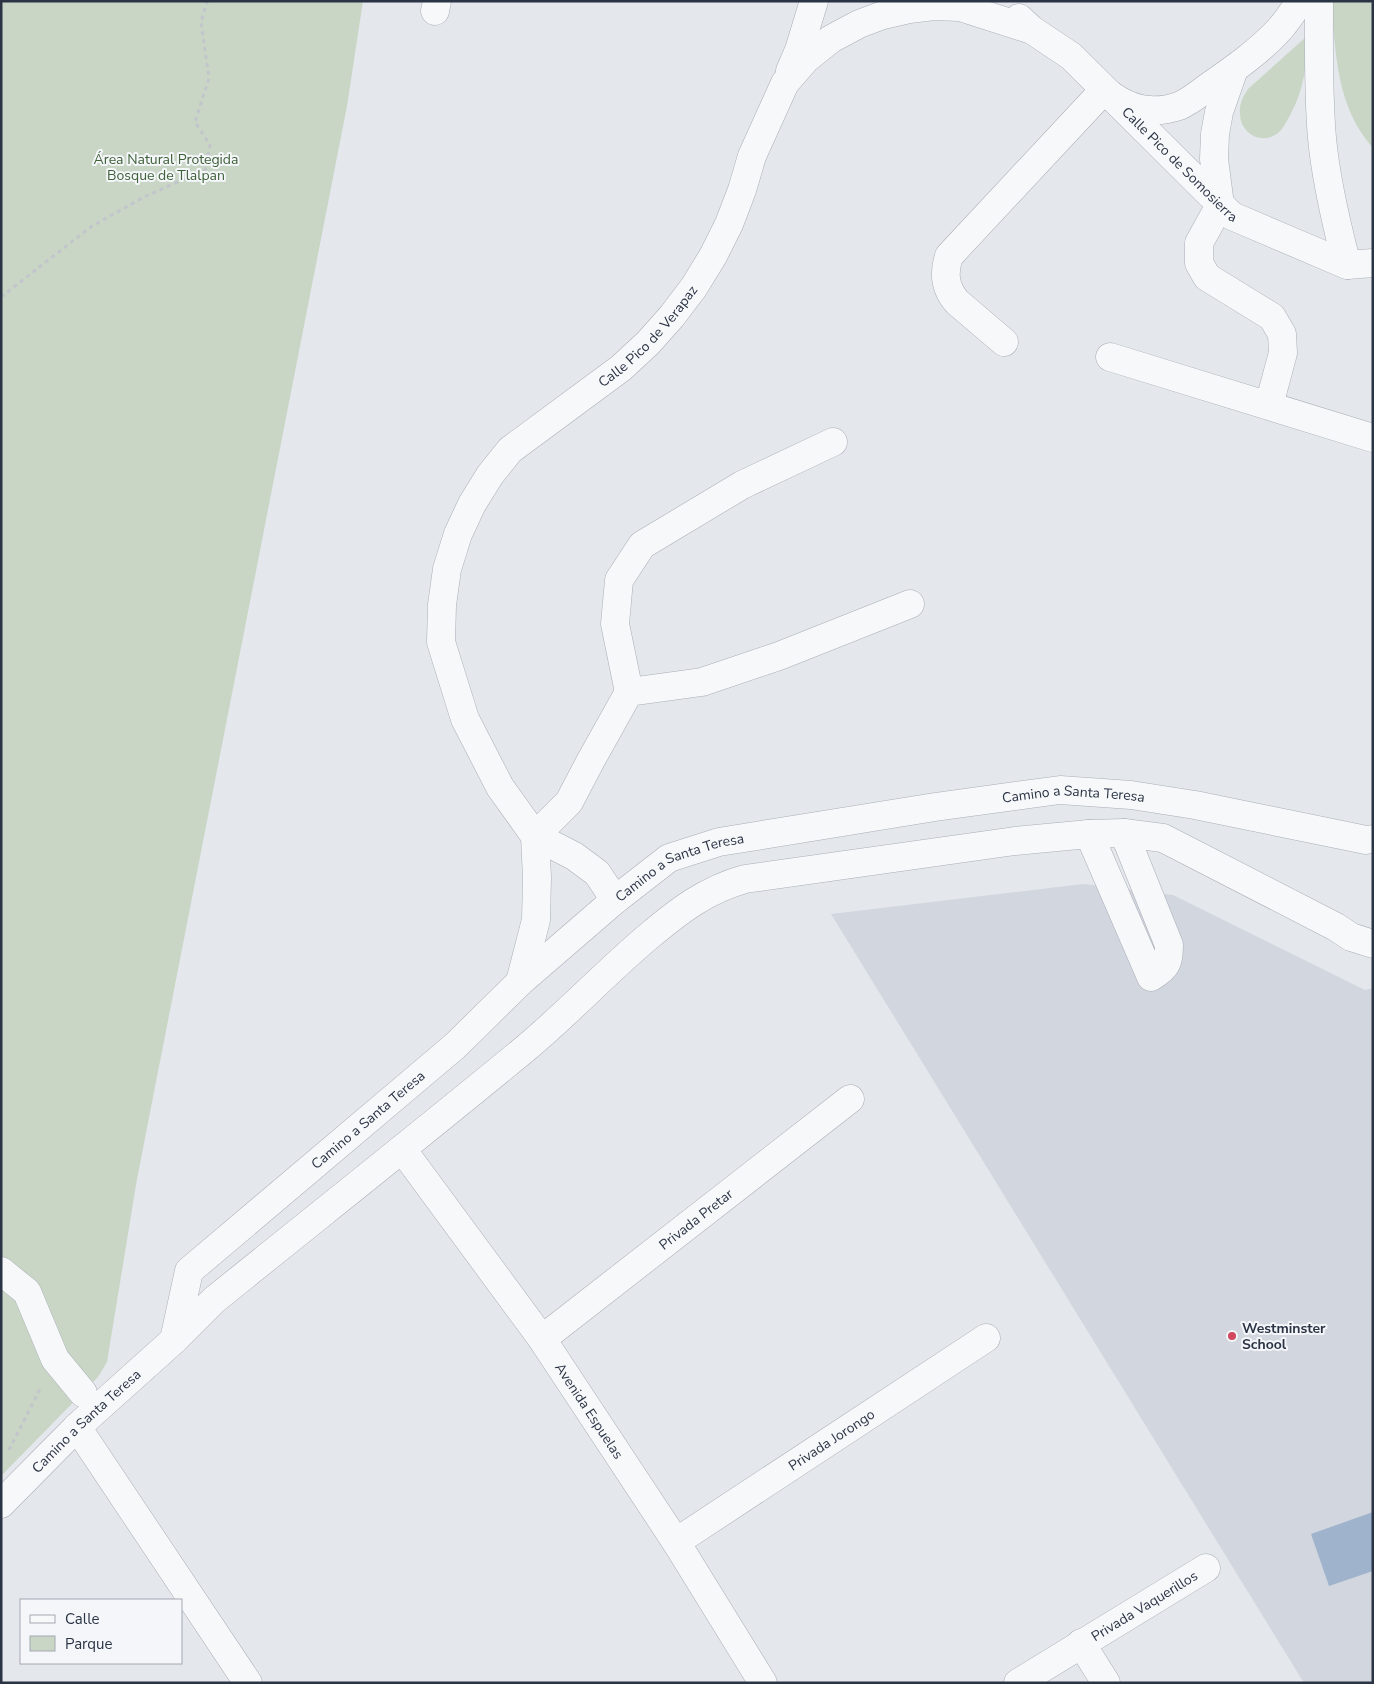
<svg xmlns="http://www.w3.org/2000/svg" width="1374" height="1684" font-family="'Nunito Sans',sans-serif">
<rect width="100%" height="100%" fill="#e4e7ec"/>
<path fill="#d2d6de" d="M 1083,884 L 1173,895 L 1365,990 L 1373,988 L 1373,1683 L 1304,1683 L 831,914 Z"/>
<path fill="#c9d6c5" d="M 1,1 L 363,1 L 347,106 L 137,1179 L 107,1362 L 98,1377 L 1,1476 Z
M 1331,1 L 1373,1 L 1373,148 C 1336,106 1336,54 1331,1 Z
M 1307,36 C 1307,65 1304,91 1289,117 C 1286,122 1283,129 1278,133 C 1262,146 1240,133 1240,114 C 1239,104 1243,97 1248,89 Z"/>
<path fill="#9fb4cc" d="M 1373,1512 L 1373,1571 L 1329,1586 L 1311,1534 Z"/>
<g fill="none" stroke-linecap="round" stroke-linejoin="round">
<defs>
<g id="minor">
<path d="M 1319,1 C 1319,47 1318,93 1322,138 C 1326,181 1336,223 1347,265"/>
<path d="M 435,11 L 437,1"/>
<path id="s1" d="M 1019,18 L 1032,30 L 1071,56 L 1232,216 L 1347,265 L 1373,263"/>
<path d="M 1234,69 L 1219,112 L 1215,134 L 1214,159 L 1220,205 L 1199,243 L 1199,263 L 1207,277 L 1272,317 L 1282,334 L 1283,353 L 1269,405"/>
<path d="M 790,71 L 799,50 L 814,1"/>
<path d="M 1004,342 L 957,302 C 945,288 943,274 949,256 L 1104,90 C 1117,100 1131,109 1149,110 C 1158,111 1170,109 1179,106 C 1191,101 1201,92 1211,85 C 1234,69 1258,52 1277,32 C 1286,23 1293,12 1300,1"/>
<path d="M 1110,357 L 1373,438"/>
<path d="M 629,692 L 615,624 L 619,580 L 642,545 L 742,485 L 833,442"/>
<path d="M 1089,834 L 1151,977 C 1167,967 1169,963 1169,945 L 1124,833"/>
<path d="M 535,836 L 569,802 L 591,760 L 629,692 L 702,682 L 779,656 L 910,604"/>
<path id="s2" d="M 615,900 L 597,873 L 574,856 L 535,836 L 500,787 L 465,719 L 441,642 L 442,605 L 447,569 L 458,534 L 472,504 L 490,475 L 510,450 L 621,368 L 648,343 L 672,316 L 694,287 L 713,256 L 729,224 L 742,190 L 752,156 L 785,83 L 806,59 L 831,39 L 859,24 L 883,15 L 909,9 L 934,6 L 960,7 L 1032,30"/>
<path d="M 520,982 L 536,920 L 537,878 L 535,836"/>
<path id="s3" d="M 402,1149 L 542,1339 L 676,1542 L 763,1683"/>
<path d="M 1,1271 L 27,1292 L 55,1359 L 83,1393"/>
<path id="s4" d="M 542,1339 L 850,1099"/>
<path id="s5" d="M 174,1340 L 189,1271 L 455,1046 L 520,982 L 615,900 L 669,858 L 719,842 L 935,807 L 1060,790 L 1131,795 L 1195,805 L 1366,840 L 1373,839"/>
<path d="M 77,1427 L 248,1683"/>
<path id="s6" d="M 1,1504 L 77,1427 L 174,1340 L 214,1300 C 318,1216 423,1133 526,1048 C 568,1013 606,972 649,936 C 680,910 706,890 745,879 L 1015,841 L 1089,834 L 1124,833 L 1163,838 L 1336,927 L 1351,937 L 1373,944"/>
<path id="s7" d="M 676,1542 L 986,1338"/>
<path d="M 1081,1643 L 1106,1683"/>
<path id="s8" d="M 1018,1683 L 1206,1568"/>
</g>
</defs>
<use href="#minor" stroke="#a9aeb7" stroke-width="29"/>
<path stroke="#c2c5cb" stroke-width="3" stroke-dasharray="4 4" stroke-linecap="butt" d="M 1,297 L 92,226 L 146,196 L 205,170 L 210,145 L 195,122 L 209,78 L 201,22 L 207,1
M 9,1450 L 40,1389"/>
<use href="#minor" stroke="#f7f8fa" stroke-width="28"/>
</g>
<circle fill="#d1495b" stroke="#f4f6f9" stroke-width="2" cx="1232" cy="1336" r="5"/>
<g text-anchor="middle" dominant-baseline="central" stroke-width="4" stroke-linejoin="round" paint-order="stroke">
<g font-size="14" fill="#3f6138" stroke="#f4f6f9">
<text x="166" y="159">Área Natural Protegida<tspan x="166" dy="16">Bosque de Tlalpan</tspan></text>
</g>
<g font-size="14" fill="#2b3445" stroke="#f4f6f9">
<text stroke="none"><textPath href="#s1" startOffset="218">Calle Pico de Somosierra</textPath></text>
<text stroke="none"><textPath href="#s2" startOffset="711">Calle Pico de Verapaz</textPath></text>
<text stroke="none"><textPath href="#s5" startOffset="1115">Camino a Santa Teresa</textPath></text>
<text stroke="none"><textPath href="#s5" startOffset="710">Camino a Santa Teresa</textPath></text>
<text stroke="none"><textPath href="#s5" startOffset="305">Camino a Santa Teresa</textPath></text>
<text stroke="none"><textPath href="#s4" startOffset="195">Privada Pretar</textPath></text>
<text stroke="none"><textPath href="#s3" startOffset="322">Avenida Espuelas</textPath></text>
<text stroke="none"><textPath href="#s6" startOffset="119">Camino a Santa Teresa</textPath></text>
<text stroke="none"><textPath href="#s7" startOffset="186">Privada Jorongo</textPath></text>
<text stroke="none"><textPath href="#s8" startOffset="148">Privada Vaquerillos</textPath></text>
</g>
<g font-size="14" font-weight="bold" fill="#2b3445" stroke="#f4f6f9" text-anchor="start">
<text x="1242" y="1328">Westminster<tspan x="1242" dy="16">School</tspan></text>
</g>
</g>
<rect width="1374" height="1684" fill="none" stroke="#2b3445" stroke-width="5"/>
<rect x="20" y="1599" width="162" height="65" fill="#f4f6f9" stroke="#a4a8b1"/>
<rect x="30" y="1615" width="25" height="8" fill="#f7f8fa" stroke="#a4a8b1"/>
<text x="65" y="1624" font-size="15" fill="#2b3445">Calle</text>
<rect x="30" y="1636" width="25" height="15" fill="#c9d6c5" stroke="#a4a8b1"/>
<text x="65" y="1649" font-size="15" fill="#2b3445">Parque</text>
</svg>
